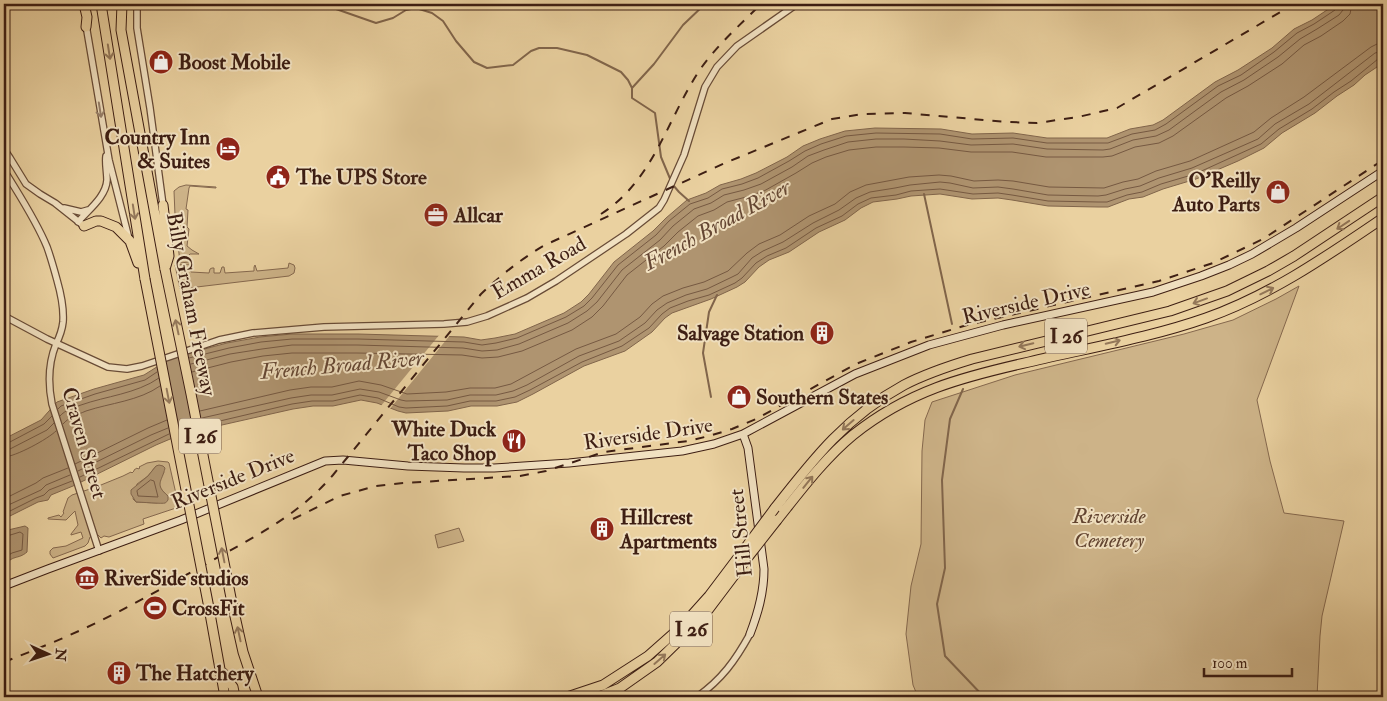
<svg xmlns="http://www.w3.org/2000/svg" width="1387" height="701" font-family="'IM FELL Double Pica',serif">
<rect width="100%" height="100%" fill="#ead1a0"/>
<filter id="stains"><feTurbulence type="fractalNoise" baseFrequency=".004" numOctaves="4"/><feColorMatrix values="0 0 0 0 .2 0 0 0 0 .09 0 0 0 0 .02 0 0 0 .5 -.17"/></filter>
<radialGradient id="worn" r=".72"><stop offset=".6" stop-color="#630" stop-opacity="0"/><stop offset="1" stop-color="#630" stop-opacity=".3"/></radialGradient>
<path fill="#cdb388" stroke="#85684e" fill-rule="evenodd" d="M 186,185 L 216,187 L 216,188 L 190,186 L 189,188 L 186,209 L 188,210 L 187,227 L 189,229 L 187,246 L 192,250 L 199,254 L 190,254 L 188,256 L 189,262 L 180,263 L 175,215 L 174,191 L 179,187 Z
M 289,263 L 294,265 L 295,268 L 294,273 L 289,276 L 180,289 L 175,265 L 190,264 L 191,272 L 209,273 L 210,269 L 212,268 L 214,268 L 214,273 L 220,273 L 222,267 L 224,267 L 225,273 L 254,271 L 254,267 L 255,265 L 257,271 L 288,268 Z
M 1299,286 L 1257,400 L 1270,461 L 1284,513 L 1344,521 L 1322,616 L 1320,636 L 1317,697 L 918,697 L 913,685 L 906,634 L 911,586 L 921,544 L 922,451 L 925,420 L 932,402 L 1015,375 L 1184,334 L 1233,320 L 1276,299 Z
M 158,461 L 168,462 L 169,463 L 179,507 L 143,519 L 144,524 L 109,537 L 104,536 L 101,538 L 98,535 L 90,537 L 88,543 L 85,546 L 53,558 L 50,554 L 50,551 L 53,548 L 66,546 L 83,538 L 81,532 L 71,535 L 71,534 L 78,525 L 75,511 L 66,520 L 48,519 L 48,518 L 59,515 L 61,517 L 64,513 L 63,512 L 68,498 L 72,495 L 96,487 L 123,476 L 131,472 L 132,473 L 134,471 L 134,470 L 137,468 L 138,469 L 140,468 L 139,467 L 147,463 ZM 156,466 L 164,472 C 158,483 157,487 168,496 L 157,503 L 136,502 L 133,499 L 137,484 L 148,476 Z
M 459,528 L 464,541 L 438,548 L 435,535 Z"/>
<path fill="#af9470" stroke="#81654b" d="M 1336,4 L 1383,4 L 1383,60 L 1377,67 L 1365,75 L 1354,85 L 1337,96 L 1315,113 L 1282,133 L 1264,148 L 1238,161 L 1196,179 L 1163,189 L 1143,197 L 1129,199 L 1108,207 L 1098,207 L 1048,206 L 1012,200 L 998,198 L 972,199 L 940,194 L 911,196 L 897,199 L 873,202 L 861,208 L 845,220 L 819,232 L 789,252 L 769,260 L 759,267 L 745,282 L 737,287 L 711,299 L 672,313 L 665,318 L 652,332 L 625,351 L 584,366 L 533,394 L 517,402 L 497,406 L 471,406 L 448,411 L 406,413 L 398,411 L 377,403 L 361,400 L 333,406 L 313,406 L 293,409 L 182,434 L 156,445 L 73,486 L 51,495 L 48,500 L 38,502 L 4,519 L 4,439 L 41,420 L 57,402 L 94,389 L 144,375 L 171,358 L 227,343 L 260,337 L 292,334 L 358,334 L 464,337 L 481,340 L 495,338 L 515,334 L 564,313 L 581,302 L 589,294 L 614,262 L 653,231 L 666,218 L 687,200 L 706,193 L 720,185 L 741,179 L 756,173 L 787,157 L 803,146 L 820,139 L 845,131 L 875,128 L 941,129 L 972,134 L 1013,133 L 1047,138 L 1107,138 L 1130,129 L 1153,125 L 1163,120 L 1215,82 L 1238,70 L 1272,48 L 1294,29 L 1312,20 Z
M 159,465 L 163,466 L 165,468 C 162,482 154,484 168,496 L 168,500 C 167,501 166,503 165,503 C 163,504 140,502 136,502 L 131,494 L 131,490 L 148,476 L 156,466 Z
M 25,526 L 28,528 L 27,552 C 18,560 12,554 4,567 L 4,533 L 8,530 Z"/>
<path fill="#ead1a0" d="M 440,334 L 451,334 L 389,410 L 380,407 Z"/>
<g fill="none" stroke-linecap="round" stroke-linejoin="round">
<path stroke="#765942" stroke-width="1" d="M 189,358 L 229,348 L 261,342 L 292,339 L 358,339 L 464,342 L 482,345 L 496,343 L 517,338 L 566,317 L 584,306 L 592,298 L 618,265 L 656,235 L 669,221 L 690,204 L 708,198 L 722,189 L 742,184 L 758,178 L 789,161 L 805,151 L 821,144 L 846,136 L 876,133 L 940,134 L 972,139 L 1013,138 L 1047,143 L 1108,143 L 1132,134 L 1155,130 L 1166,124 L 1218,86 L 1241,75 L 1274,52 L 1297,33 L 1314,24 L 1335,10 L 1337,7 L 1338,4
M 191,364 L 230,354 L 262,349 L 292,345 L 357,345 L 463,348 L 482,351 L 497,350 L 519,344 L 568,323 L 587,311 L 597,302 L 622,270 L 660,240 L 673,226 L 694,209 L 711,203 L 724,195 L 744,190 L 761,184 L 792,167 L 808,156 L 824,150 L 848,142 L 876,139 L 904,139 L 940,141 L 971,145 L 1013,144 L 1047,149 L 1103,150 L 1110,149 L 1133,140 L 1156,136 L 1169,130 L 1221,92 L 1244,80 L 1278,57 L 1300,39 L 1317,29 L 1339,15 L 1343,10 L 1344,4
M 192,372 L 231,362 L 263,356 L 292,353 L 357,353 L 462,355 L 482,358 L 498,357 L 522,351 L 572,330 L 592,317 L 603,306 L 627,275 L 664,246 L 678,232 L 698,216 L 714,210 L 727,202 L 746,197 L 764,191 L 796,173 L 812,163 L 826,157 L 849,150 L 876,147 L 904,147 L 939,148 L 971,152 L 1012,152 L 1046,157 L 1103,157 L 1112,156 L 1135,147 L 1159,143 L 1173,136 L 1226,98 L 1248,86 L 1282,64 L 1304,45 L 1321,36 L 1343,21 L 1350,14 L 1352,4
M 58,409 L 61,406 L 95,394 L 145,380 L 157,372
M 200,411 L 290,390 L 311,387 L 332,387 L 359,381 L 381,385 L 407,394 L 446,392 L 470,388 L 495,388 L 511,384 L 576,349 L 616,334 L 640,317 L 652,304 L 663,296 L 683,288 L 704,282 L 728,271 L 747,253 L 759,244 L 780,235 L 809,216 L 835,204 L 850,192 L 866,185 L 909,177 L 939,175 L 951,176 L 974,181 L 998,180 L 1013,181 L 1049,187 L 1104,188 L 1123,182 L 1138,179 L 1156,171 L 1190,161 L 1254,132 L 1271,118 L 1304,97 L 1371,47 L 1377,44 L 1383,44
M 60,416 C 65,410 73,408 81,405 C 106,396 136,394 159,378
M 202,418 L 291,398 L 311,395 L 332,395 L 360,389 L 379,392 L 401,400 L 406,401 L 447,400 L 470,395 L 496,395 L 513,391 L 527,385 L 579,356 L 619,341 L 645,323 L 657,310 L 667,303 L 686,295 L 707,289 L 732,277 L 738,274 L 752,258 L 763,251 L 783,242 L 813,223 L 839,210 L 856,198 L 870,192 L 895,188 L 910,185 L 940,182 L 950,183 L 973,188 L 998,187 L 1013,189 L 1048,195 L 1098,196 L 1106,195 L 1125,189 L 1140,186 L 1159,178 L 1192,168 L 1258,139 L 1275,124 L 1309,104 L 1375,53 L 1383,51
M 63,424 C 69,417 77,415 86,411 C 110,403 139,401 160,386
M 203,425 L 292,404 L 312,401 L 333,401 L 360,395 L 378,398 L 399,407 L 406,408 L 447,406 L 470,401 L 496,401 L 515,397 L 530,390 L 582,362 L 622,346 L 649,328 L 662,314 L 670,308 L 688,301 L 709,295 L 735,283 L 742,278 L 756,263 L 767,256 L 786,248 L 816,228 L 842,216 L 858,204 L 871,198 L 896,195 L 911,191 L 940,189 L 973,194 L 998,193 L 1012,195 L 1048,201 L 1098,202 L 1107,202 L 1127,195 L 1142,192 L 1161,184 L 1195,174 L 1261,144 L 1279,129 L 1312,109 L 1334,92 L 1351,81 L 1378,59 L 1383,57
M 4,444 L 8,443 L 44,424 L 52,416
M 4,450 L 10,449 L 47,430 L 54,423
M 4,457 C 15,457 48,439 56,431
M 75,464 L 148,428 L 167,420
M 78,471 L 151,435 L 168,428
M 80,477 L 169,434
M 151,480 L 154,481 L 158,497 L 138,496 L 137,491 Z
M 4,499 L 36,483 L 43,478 L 68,468
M 4,507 L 41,490 L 46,485 L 70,475
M 4,514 L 36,498 L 44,495 L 49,490 L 72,481
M 4,537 L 20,532 L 23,534 L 22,550 L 12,553 L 4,558"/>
<path stroke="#81654b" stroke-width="2" d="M 325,4 L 336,9 L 376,23 L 393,18 L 406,10 L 416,8 L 432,13 L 443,21 L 456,41 L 474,62 L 487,68 L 513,65 L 531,51 L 539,48 L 557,48 L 587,55 L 621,72 L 628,80 L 632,88 L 632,98 L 655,113 L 661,157 L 671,181
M 632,88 L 654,64 L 683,25 L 705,4
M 673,185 L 679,192 L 689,201
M 924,194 L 952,324
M 963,389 L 950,419 L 942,480 L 945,568 L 937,604 L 945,656 L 984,697
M 711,397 L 703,353 L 709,312 L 717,295"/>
<defs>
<path id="tertiary" d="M 137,4 L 137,28 L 150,108 L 163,205
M 86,25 L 109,160 L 129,239
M 4,149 L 10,158
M 4,156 L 10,158 L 26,184 L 40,194 L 55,203 L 84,226
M 4,170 C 19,195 36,220 47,247 C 51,258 54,269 57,280 C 61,294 64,308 63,322 C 62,331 60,336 56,344 C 48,364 48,384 52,404 L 99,551
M 64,208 L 81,212 L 88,210
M 78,222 C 88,210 106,197 107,180 C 107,172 105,164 106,156
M 4,316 L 47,339 L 108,367 L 127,369 L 142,366 L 219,340 L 253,333 L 324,327 L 444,324 L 467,322 L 487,316 L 527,298 L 556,281 L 626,234 L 659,208 L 664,200 L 684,155 L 705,87 L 717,67 L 737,46 L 797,4
M 697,697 C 722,679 735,661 750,634"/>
<path id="secondary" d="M 743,434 L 748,448 L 764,569 C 764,593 758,613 750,634
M 4,586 L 48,569 L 181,520 L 325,461 L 343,460 L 408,466 L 464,468 L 494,468 L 569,463 L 682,451 L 714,444 L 743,434 L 855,374 L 929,345 L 1003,325 L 1153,292 L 1201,276 L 1229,265 L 1252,254 L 1296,228 L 1383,171"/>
<path id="motorway" d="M 84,4 L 87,17 L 86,27
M 101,4 L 145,279
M 122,4 L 121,30 L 165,269
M 163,205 L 169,256 L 165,269
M 84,226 L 96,221 L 101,221 L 116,227 L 130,241 L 138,263
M 775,508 C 814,458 847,416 904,385 C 925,374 949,366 972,359 L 1170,311 L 1227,291 L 1268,271 L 1294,256 L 1383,197
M 777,520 C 801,490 824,459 853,435 C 908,391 962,377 1029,362 C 1088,348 1149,338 1206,318 C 1271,295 1327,256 1383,218
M 232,603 L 243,652 L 258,697
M 209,608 L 225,697
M 223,673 L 233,687 L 235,697
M 567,697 L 603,685 L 648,656 L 683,625 L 709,596 L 749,543
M 598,697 L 620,688 L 657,662 L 702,618 L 748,557"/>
</defs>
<use href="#tertiary" stroke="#684b36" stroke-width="8"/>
<use href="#secondary" stroke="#3d1e13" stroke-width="9"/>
<use href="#motorway" stroke="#3d1e13" stroke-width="11"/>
<use href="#tertiary" stroke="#f1e1c1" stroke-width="5.5"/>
<use href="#secondary" stroke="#f1e1c1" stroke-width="7"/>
<use href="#motorway" stroke="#ead1a0" stroke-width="9"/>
<path stroke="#3d1e13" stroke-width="2" stroke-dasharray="9 9" stroke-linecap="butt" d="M 601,214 C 653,181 667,120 699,71 C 716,46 740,25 761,4
M 293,519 L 340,496 L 376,486 L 403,483 L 520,476 L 546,471 L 604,452 L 688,441 L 709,436 L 732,429 L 756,419 L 856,364 L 911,342 L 967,325 L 1159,281 L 1213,263 L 1263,239 L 1383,160
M 4,662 C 37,649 70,636 102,620 C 137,603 171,583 206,564 C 253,537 297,517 333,475 L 481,294 C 501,275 521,259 545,245 L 725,163 L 832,119 L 863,114 L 905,113 L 1007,122 L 1037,123 L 1078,117 L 1117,108 L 1294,4"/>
<defs>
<path id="motorway-bridge" d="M 165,269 L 191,394 L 232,603
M 145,279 L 209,608
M 749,543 L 775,508
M 748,557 L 777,520"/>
</defs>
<use href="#motorway-bridge" stroke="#3d1e13" stroke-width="11" stroke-linecap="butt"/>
<use href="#motorway-bridge" stroke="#ead1a0" stroke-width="9"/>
</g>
<defs><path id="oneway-shaft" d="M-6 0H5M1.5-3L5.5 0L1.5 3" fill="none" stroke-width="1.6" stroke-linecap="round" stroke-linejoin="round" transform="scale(1.25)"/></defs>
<g stroke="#94785a">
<use href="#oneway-shaft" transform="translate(109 52) rotate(81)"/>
<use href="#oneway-shaft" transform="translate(134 212) rotate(81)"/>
<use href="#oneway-shaft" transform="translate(1343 225) rotate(146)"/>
<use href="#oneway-shaft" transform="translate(1267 291) rotate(-26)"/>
<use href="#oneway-shaft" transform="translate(1200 301) rotate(160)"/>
<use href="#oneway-shaft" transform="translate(177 327) rotate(-102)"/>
<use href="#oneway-shaft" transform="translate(1113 342) rotate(-13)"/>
<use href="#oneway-shaft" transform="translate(1026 345) rotate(167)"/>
<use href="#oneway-shaft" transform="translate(168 396) rotate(79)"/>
<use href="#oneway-shaft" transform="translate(848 425) rotate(139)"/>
<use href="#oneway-shaft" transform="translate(808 482) rotate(-51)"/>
<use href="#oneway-shaft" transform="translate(223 555) rotate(-101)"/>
<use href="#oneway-shaft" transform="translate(239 634) rotate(-102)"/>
<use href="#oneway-shaft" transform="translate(660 659) rotate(-41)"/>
</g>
<use stroke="#97806a" href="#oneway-shaft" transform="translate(100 110) rotate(81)"/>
<defs>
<symbol id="shop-disc" viewBox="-11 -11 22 22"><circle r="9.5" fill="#8f2418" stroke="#f1e1c1"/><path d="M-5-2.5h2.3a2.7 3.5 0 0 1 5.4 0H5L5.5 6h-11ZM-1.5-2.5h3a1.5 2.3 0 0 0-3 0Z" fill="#fff"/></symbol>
<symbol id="hotel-disc" viewBox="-11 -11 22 22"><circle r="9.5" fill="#8f2418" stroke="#f1e1c1"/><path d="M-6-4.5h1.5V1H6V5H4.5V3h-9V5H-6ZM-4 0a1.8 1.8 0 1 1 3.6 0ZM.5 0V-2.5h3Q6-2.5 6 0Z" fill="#fff"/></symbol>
<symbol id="civic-disc" viewBox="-11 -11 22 22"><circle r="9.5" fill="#8f2418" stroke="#f1e1c1"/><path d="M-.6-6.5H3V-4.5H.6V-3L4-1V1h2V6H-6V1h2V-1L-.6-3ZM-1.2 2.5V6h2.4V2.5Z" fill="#fff"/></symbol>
<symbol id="office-disc" viewBox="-11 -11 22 22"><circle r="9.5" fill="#8f2418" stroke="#f1e1c1"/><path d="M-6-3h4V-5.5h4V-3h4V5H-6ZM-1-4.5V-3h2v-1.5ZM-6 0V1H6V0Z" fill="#fff"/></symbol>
<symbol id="building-disc" viewBox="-11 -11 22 22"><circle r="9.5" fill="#8f2418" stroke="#f1e1c1"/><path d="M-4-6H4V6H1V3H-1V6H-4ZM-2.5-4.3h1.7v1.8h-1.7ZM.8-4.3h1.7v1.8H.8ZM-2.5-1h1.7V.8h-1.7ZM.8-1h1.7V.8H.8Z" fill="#fff"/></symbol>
<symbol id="restaurant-disc" viewBox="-11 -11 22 22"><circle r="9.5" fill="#8f2418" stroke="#f1e1c1"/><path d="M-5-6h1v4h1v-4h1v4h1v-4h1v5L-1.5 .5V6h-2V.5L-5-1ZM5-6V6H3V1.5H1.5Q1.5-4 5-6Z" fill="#fff"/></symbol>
<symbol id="museum-disc" viewBox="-11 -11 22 22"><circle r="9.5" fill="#8f2418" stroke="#f1e1c1"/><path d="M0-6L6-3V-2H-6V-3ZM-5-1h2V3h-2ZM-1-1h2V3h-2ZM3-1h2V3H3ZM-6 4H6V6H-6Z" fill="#fff"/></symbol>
<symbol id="stadium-disc" viewBox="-11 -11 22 22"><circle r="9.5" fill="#8f2418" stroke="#f1e1c1"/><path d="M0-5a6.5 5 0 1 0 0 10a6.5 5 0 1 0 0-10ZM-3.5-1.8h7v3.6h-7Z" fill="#fff"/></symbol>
</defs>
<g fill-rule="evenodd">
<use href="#shop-disc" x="147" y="48" width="28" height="28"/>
<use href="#hotel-disc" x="214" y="135" width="28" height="28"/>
<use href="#civic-disc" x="264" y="163" width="28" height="28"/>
<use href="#shop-disc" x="1264" y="178" width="28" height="28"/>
<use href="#office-disc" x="422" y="201" width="28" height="28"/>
<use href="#building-disc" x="808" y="319" width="28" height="28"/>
<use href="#shop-disc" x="725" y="383" width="28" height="28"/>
<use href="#restaurant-disc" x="500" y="427" width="28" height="28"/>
<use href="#building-disc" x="588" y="515" width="28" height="28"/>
<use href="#museum-disc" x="73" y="564" width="28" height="28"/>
<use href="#stadium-disc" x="141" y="594" width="28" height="28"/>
<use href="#building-disc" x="105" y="659" width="28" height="28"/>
</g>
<g text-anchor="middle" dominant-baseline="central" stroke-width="4" stroke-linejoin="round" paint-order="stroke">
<g fill="#f1e1c1" stroke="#735847" stroke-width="1">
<rect x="1045" y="318.5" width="42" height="35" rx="4"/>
<rect x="179" y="418.5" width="42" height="35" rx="4"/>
<rect x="670" y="611.5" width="42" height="35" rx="4"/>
</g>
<g font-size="20" font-weight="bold" fill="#3d1e13">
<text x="1066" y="336">I 26</text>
<text x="200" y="436">I 26</text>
<text x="691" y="629">I 26</text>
</g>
<g font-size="21" font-weight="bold" fill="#3d1e13" stroke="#f1e1c1" text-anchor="start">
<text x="178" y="62">Boost Mobile</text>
<text x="210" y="137" text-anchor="end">Country Inn<tspan x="210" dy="24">&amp; Suites</tspan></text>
<text x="296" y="177">The UPS Store</text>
<text x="1260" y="180" text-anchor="end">O'Reilly<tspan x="1260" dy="24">Auto Parts</tspan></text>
<text x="454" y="215">Allcar</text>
<text x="804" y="333" text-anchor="end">Salvage Station</text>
<text x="756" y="397">Southern States</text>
<text x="496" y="429" text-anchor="end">White Duck<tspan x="496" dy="24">Taco Shop</tspan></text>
<text x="620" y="517">Hillcrest<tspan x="620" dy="24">Apartments</tspan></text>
<text x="104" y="578">RiverSide studios</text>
<text x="172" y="608">CrossFit</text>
<text x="136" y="673">The Hatchery</text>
</g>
<g font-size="21" fill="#3d1e13" stroke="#f1e1c1">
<text transform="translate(539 268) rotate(-30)">Emma Road</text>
<text transform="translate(1026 303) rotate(-13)">Riverside Drive</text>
<text transform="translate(191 304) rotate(79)">Billy Graham Freeway</text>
<text transform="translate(648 434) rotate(-8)">Riverside Drive</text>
<text transform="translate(84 443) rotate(74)">Craven Street</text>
<text transform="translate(233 479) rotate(-22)">Riverside Drive</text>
<text transform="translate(741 533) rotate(-96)">Hill Street</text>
</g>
<g font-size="21" font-style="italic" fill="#614330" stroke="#f1e1c1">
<text x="1109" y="516">Riverside<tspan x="1109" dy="24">Cemetery</tspan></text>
</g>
<g font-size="22" font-style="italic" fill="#654734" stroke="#f1e1c1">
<text transform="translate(717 225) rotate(-29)">French Broad River</text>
<text transform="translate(342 365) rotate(-5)">French Broad River</text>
</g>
</g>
<rect width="1387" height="701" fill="none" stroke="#ead1a0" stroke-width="20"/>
<rect x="5" y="5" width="1377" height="691" fill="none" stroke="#3d1e13" stroke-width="2.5"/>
<rect x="10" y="10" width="1367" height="681" fill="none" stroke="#3d1e13"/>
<g transform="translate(48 654) rotate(93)" stroke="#f1e1c1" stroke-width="4" paint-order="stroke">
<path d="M0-4L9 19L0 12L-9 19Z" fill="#3d1e13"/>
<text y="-8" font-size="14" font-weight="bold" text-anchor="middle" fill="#3d1e13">N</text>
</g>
<path d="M1204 668v8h88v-8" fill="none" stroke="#3d1e13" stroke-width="2.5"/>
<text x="1212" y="668" font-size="15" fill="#3d1e13" stroke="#f1e1c1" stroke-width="4" paint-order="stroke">100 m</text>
<rect width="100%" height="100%" filter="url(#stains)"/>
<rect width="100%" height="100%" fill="url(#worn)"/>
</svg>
